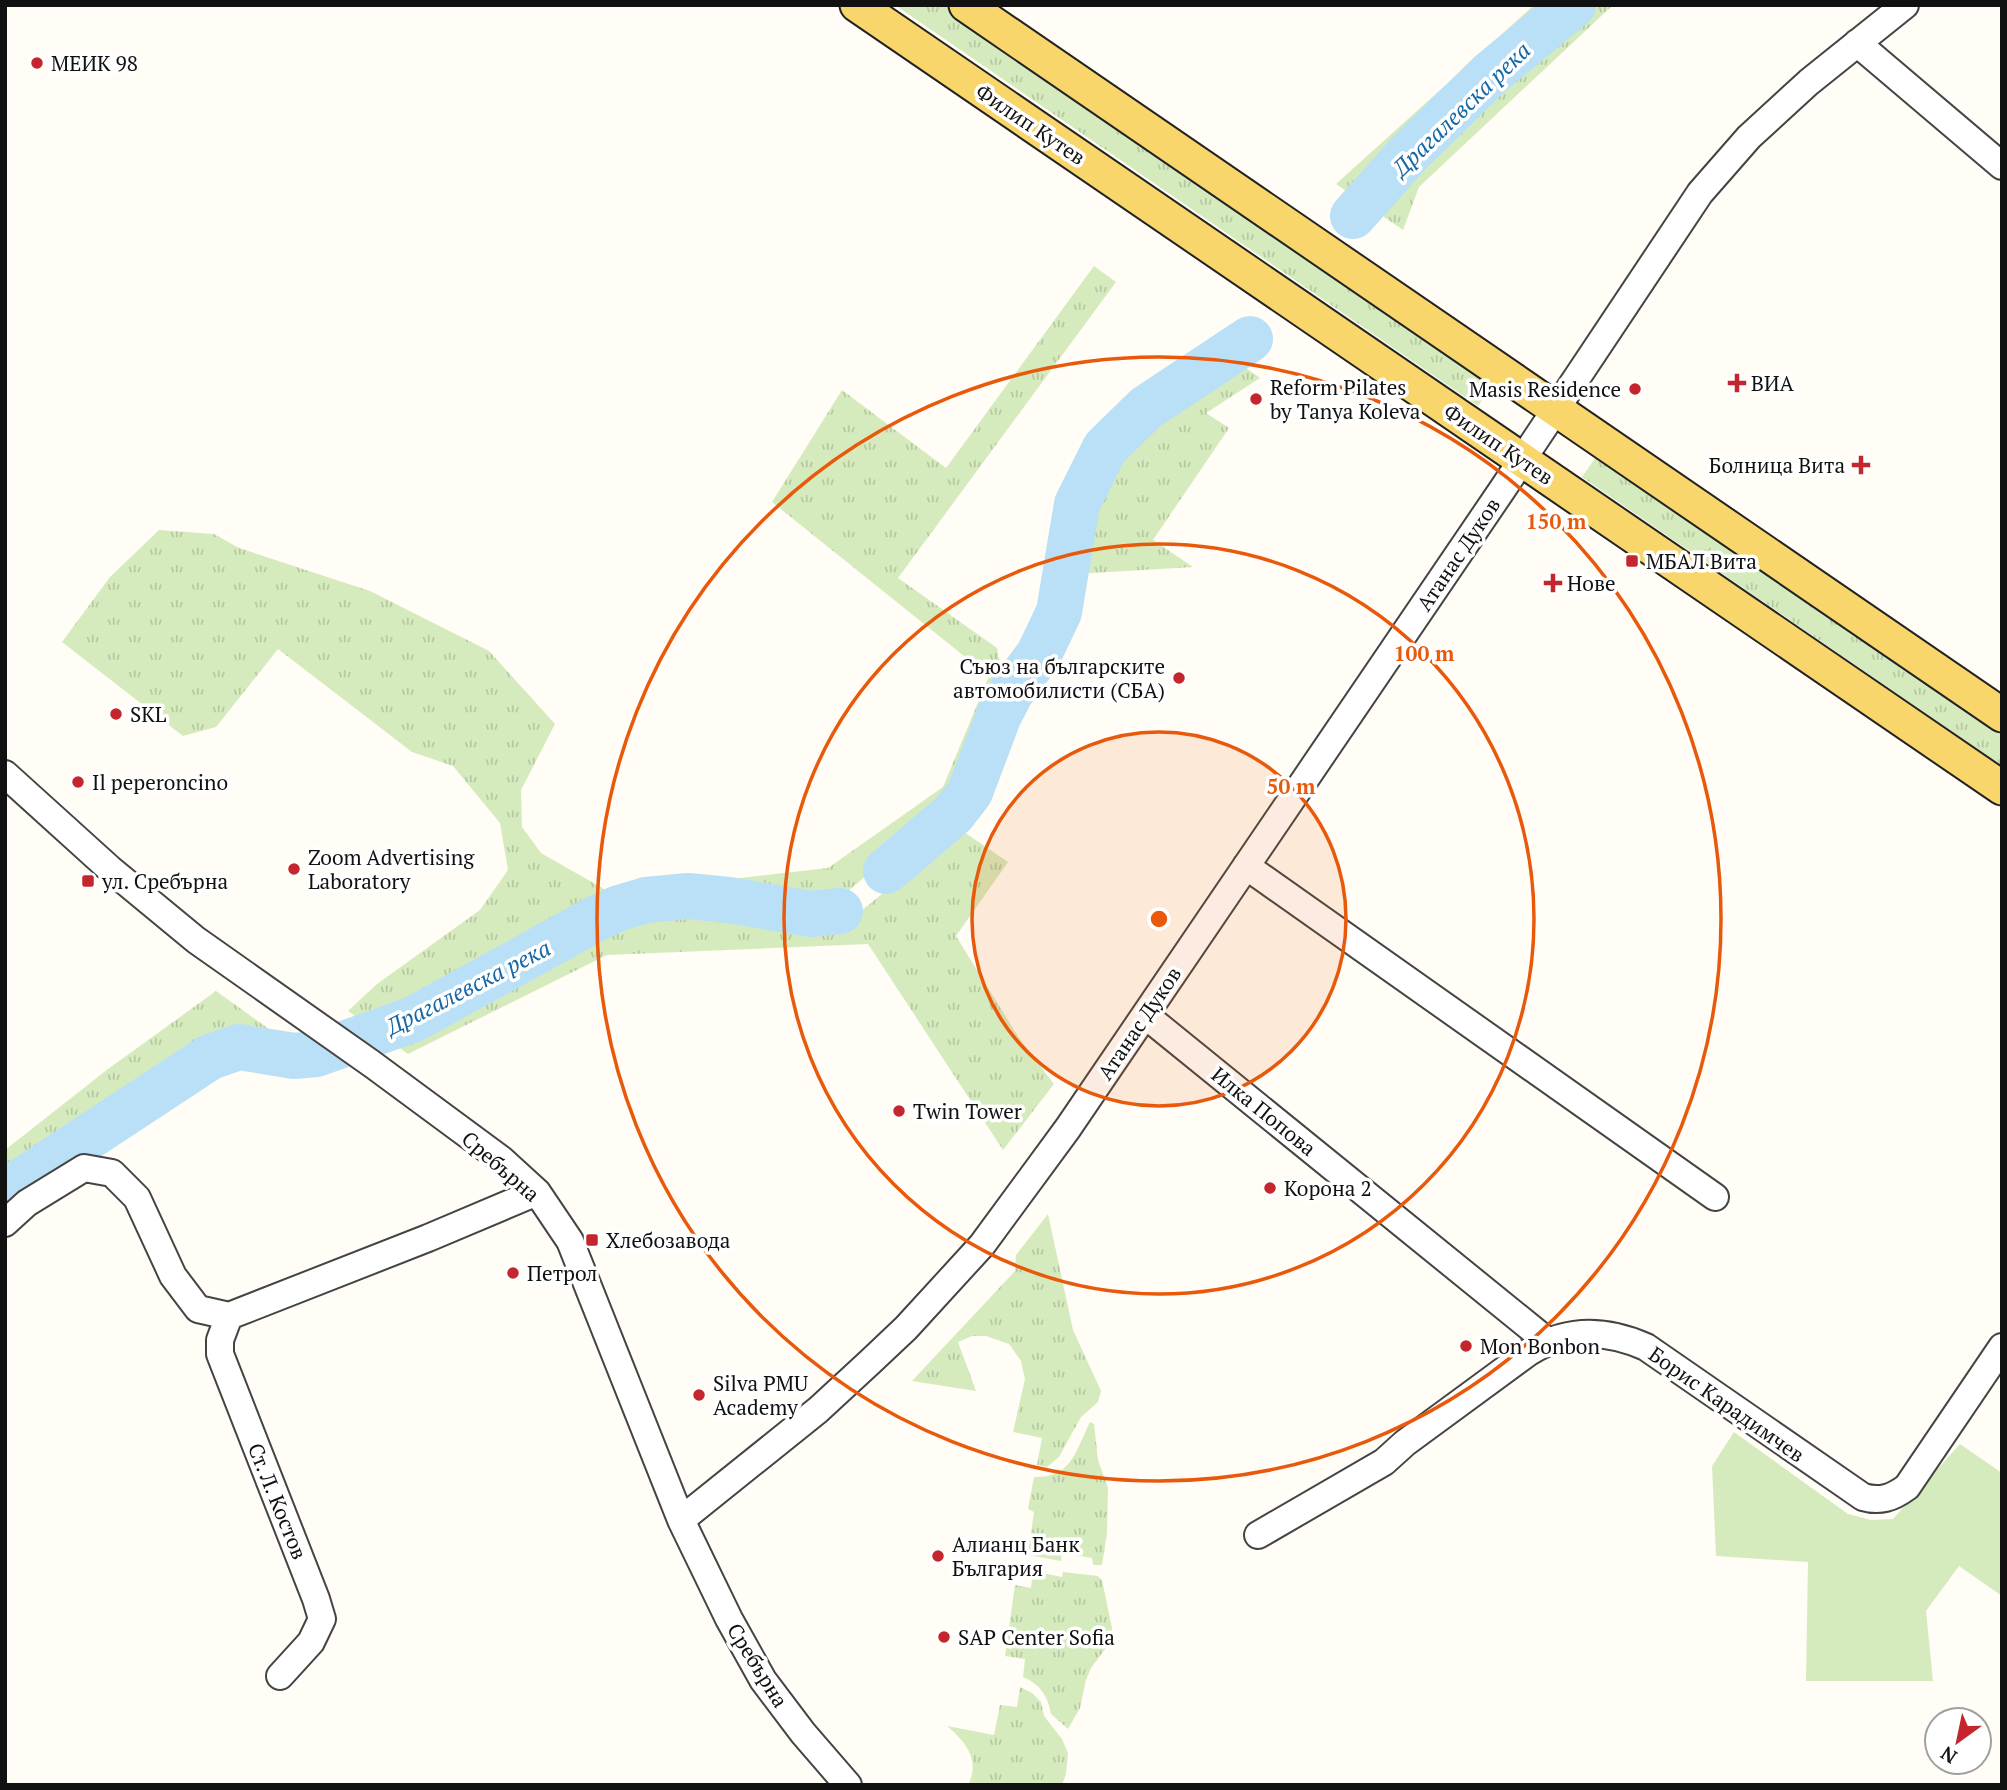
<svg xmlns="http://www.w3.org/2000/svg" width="2007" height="1790" font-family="'PT Serif',serif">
<defs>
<pattern id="grass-tufts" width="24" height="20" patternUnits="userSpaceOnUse" patternTransform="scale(1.75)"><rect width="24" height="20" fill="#d5ebbd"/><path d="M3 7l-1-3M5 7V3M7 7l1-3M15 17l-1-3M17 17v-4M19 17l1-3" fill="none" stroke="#b6c8a1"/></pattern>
</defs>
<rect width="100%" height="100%" fill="#fffdf5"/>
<path fill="url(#grass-tufts)" d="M 895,5 L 946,5 L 1494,382 L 1478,406 Z
M 1534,5 L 1613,5 L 1419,187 L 1403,230 L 1336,184 Z
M 1094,266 L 1116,282 L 898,578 L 997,648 L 1004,685 L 959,794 L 933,820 L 836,901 L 800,907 L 691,889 L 632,895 L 566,920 L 369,1026 L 348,1011 L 377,984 L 480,910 L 508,870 L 500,823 L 453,766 L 412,752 L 278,649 L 216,727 L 183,736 L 62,642 L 110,577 L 159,530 L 214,534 L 239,548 L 370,591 L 489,651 L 555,724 L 521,790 L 522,827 L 541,853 L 611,893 L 828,868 L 943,787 L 989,676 L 772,502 L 842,390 L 946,468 Z
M 1236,361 L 1260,378 L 1206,413 L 1229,428 L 1153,540 L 1193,567 L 1075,574 L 1077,538 L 1090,493 L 1114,449 L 1145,418 Z
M 1598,454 L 2002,732 L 2002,766 L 1582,477 Z
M 961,830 L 1008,862 L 956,936 L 1019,1038 L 1054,1084 L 1003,1150 L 868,944 L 607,955 L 408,1054 L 387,1039 L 588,934 L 617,923 L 682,911 L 730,916 L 810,931 L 845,924 Z
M 216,991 L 318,1064 L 218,1066 L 5,1212 L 5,1150 L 108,1069 Z
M 1048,1214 L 1073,1330 L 1101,1391 L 1098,1402 L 1081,1417 L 1059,1457 L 1047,1467 L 1037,1465 L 1042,1438 L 1013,1432 L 1025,1379 L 1021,1361 L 1009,1344 L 986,1336 L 972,1336 L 958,1342 L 976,1391 L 912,1381 L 1015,1271 L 1016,1255 Z
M 1090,1422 L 1094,1424 L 1098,1460 L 1108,1488 L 1107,1533 L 1102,1565 L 1093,1565 L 1092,1558 L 1062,1553 L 1061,1561 L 1028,1555 L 1034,1512 L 1028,1509 L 1034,1477 C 1071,1479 1076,1450 1090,1422 Z
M 1033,1571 L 1062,1577 L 1063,1572 L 1098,1576 L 1102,1580 L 1112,1628 L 1111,1641 L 1091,1668 L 1086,1680 L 1080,1708 L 1068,1729 L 1051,1714 C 1048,1696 1040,1684 1023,1677 L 1025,1659 L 1005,1656 L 1015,1585 L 1031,1588 Z
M 1020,1687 L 1032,1693 L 1041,1702 L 1044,1716 L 1062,1739 L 1068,1753 L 1066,1774 L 1062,1785 L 968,1785 C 981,1760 965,1741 947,1726 L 994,1735 L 1000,1705 L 1017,1707 Z"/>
<path fill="#d5ebbd" d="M 1734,1432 L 1848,1514 L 1871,1520 L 1893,1519 L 1960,1444 L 2002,1473 L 2002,1596 L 1959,1566 L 1926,1611 L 1933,1681 L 1806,1681 L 1808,1562 L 1716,1556 L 1712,1466 Z"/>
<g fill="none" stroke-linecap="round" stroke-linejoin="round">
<path stroke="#b9e0f7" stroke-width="46" d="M 1353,216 L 1410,152 L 1490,74 L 1573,5
M 886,871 L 953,814 L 970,792 L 999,715 L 1011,692 L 1039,654 L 1059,612 L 1077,504 L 1105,448 L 1146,408 L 1250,339
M 5,1192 L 210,1057 L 239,1047 L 294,1056 L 316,1054 L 414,1019 L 597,918 L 619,908 L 646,900 L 688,896 L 729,900 L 811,914 L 840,911"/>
<defs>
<path id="minor" d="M 1857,43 L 2002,166
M 5,774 L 110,869 L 196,940 L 372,1064 L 502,1160 L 537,1192 L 570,1241 L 681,1520 L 729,1619 L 763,1680 L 803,1733 L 848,1785
M 1246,866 L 1715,1197
M 1145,1015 L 1547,1341
M 5,1223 L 27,1203 L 84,1168 L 112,1173 L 137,1198 L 173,1276 L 198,1309 L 229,1316 L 428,1238 L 537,1192
M 229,1316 L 220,1340 L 220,1354 L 316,1599 L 322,1619 L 311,1642 L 280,1676
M 681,1520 L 818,1410 L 870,1362 L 906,1328 L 982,1245 L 1068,1128 L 1502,490 L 1700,193 L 1749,137 L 1809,82 L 1905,5
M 1258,1535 L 1384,1462 L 1405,1443 L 1529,1352 C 1567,1328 1606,1329 1646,1347 L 1863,1497 C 1880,1502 1892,1498 1907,1487 L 2002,1347"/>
<path id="major" d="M 857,5 L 2002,788
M 966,5 L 2002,715"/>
</defs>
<use href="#minor" stroke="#444" stroke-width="30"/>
<use href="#major" stroke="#222" stroke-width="37"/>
<use href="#minor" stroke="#fff" stroke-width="26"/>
<use href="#major" stroke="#f9d66b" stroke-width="33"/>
</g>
<circle cx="1159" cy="919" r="187" fill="#e8590c" fill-opacity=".12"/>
<g fill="none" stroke="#e8590c" stroke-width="3.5">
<circle cx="1159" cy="919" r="187"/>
<circle cx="1159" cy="919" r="375"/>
<circle cx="1159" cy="919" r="562"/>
</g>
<g fill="#c4262e" stroke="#fff" stroke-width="2.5">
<circle cx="37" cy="63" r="7"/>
<path d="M1733.5 372.5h7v7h7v7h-7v7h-7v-7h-7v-7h7z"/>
<circle cx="1635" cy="389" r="7"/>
<circle cx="1256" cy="399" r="7"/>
<path d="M1857.5 454.5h7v7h7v7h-7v7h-7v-7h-7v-7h7z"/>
<rect x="1625" y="554" width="14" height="14" rx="3.5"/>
<path d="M1549.5 572.5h7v7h7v7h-7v7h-7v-7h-7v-7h7z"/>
<circle cx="1179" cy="678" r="7"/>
<circle cx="116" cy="714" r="7"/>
<circle cx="78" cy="782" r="7"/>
<circle cx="294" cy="869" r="7"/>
<rect x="81" y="874" width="14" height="14" rx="3.5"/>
<circle cx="899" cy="1111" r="7"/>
<circle cx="1270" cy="1188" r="7"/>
<rect x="585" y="1233" width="14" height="14" rx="3.5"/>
<circle cx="513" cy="1273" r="7"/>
<circle cx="1466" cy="1346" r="7"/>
<circle cx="699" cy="1395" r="7"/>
<circle cx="938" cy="1556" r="7"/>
<circle cx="944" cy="1637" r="7"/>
</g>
<g text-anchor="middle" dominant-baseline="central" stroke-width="7" stroke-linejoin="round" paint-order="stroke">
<g font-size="21" fill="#111" stroke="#fff" text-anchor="start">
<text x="51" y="63">МЕИК 98</text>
<text x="1751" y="383">ВИА</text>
<text x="1270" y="387">Reform Pilates<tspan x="1270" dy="24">by Tanya Koleva</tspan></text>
<text x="1621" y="389" text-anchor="end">Masis Residence</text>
<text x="1845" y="465" text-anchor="end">Болница Вита</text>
<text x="1646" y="561">МБАЛ Вита</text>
<text x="1567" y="583">Нове</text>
<text x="1165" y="666" text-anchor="end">Съюз на българските<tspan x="1165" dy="24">автомобилисти (СБА)</tspan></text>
<text x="130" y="714">SKL</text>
<text x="92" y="782">Il peperoncino</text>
<text x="308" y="857">Zoom Advertising<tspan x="308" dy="24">Laboratory</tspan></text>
<text x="102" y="881">ул. Сребърна</text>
<text x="913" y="1111">Twin Tower</text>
<text x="1284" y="1188">Корона 2</text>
<text x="606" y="1240">Хлебозавода</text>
<text x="527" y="1273">Петрол</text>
<text x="1480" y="1346">Mon Bonbon</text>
<text x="713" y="1383">Silva PMU<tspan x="713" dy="24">Academy</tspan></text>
<text x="952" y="1544">Алианц Банк<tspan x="952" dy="24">България</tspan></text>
<text x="958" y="1637">SAP Center Sofia</text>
</g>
<g font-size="21" fill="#111" stroke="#fff">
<text transform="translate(1031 124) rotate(34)">Филип Кутев</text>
<text transform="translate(1499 444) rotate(34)">Филип Кутев</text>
<text transform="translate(1458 554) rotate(-56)">Атанас Дуков</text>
<text transform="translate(1139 1023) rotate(-56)">Атанас Дуков</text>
<text transform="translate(1264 1111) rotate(39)">Илка Попова</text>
<text transform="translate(501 1166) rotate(41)">Сребърна</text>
<text transform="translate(1727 1404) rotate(35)">Борис Карадимчев</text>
<text transform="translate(278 1501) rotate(68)">Ст. Л. Костов</text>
<text transform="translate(758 1665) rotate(58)">Сребърна</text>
</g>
<g font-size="23" font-style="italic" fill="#1768a6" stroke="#fff">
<text transform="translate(1461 109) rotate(-44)">Драгалевска река</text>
<text transform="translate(468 987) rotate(-27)">Драгалевска река</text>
</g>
</g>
<circle cx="1159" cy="919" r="10" fill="#e8590c" stroke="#fff" stroke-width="3.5"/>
<g font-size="21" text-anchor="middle" font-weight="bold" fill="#e8590c" stroke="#fff" stroke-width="7" stroke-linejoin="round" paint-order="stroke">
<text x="1556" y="529">150 m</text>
<text x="1424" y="661">100 m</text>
<text x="1291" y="794">50 m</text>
</g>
<rect width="2007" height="1790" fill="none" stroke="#111111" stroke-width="14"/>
<g transform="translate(1958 1741) rotate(213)"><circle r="33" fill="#ffffff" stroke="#a0a0a0" stroke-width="2"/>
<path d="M0-5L12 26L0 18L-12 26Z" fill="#c4262e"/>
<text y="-10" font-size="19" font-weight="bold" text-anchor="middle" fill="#111111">N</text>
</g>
</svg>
